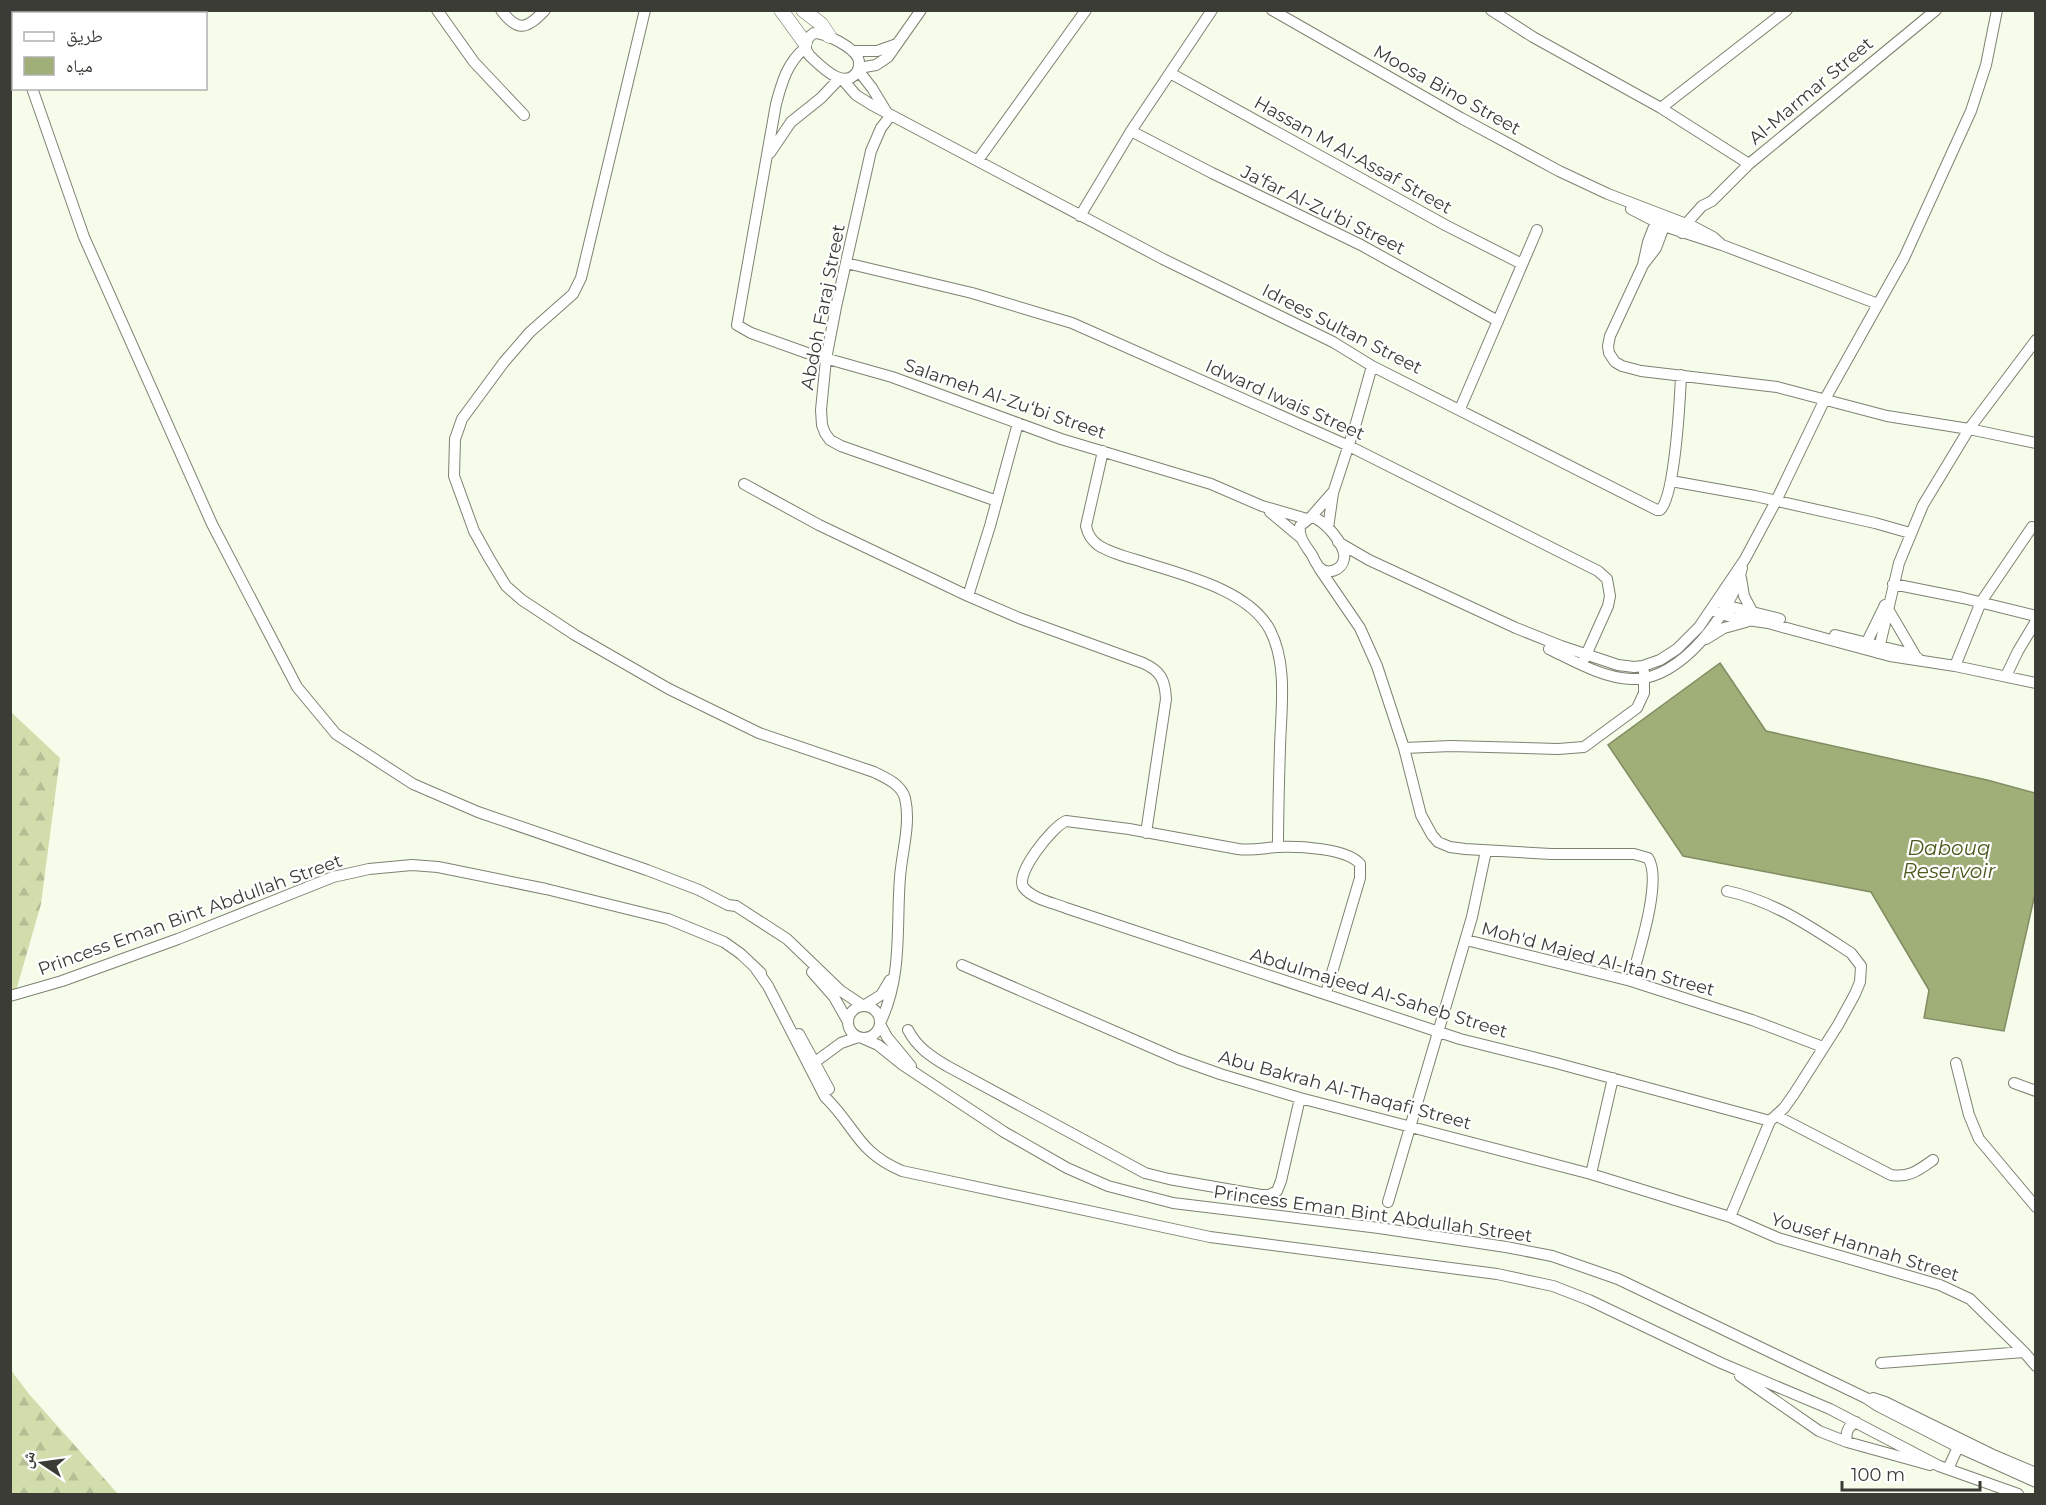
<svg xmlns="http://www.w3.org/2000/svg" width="2046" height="1505" font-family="Montserrat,'Noto Naskh Arabic',sans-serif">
<defs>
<pattern id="forest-firs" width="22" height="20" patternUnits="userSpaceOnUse" patternTransform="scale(1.5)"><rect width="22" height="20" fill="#d1deac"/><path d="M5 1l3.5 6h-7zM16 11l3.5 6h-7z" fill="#b4bf95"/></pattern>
</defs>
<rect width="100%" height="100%" fill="#f6fcea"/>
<path fill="url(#forest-firs)" d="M 10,711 L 60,758 L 41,904 L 14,998 L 10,999 Z
M 10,1369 L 29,1394 L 118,1494 L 11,1494 Z"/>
<path fill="#a0ae77" stroke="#818c63" stroke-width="1.5" d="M 1720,663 L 1766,731 L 1987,780 L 2035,793 L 2035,894 L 2004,1031 L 1924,1018 L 1929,990 L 1871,892 L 1683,856 L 1608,745 Z"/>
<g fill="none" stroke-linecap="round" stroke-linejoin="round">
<defs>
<path id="minor" d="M 437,10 L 474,62 L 524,115
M 501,10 C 518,33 527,29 545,10
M 645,10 L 581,278 L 573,294 L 530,332 L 504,362 L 462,419 L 455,439 L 454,476 L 474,531 L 489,558 L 506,586 L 522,600 L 575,635 L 669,689 L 759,733 L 874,772 C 886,778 901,784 905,798 C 911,824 902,851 900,877 C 896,926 903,976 880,1023
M 1272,10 L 1461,118 L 1559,171 L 1608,194 L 1694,227 L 1713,237 L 1722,245
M 1491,10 L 1533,37 L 1661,108 L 1749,164
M 10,21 L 14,30
M 814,33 C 826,33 853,47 858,58 C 860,63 859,68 857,72 C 844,91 821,66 810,56 C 803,48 805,39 814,33 Z
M 805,48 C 787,63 782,82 776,104 L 737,325 L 751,333 L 807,353 L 892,377 L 1061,439 L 1211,484 L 1262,506 L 1307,519
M 853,51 L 877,51 L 897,44
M 859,68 L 876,65 L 888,57 L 921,10
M 858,70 L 872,88 L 886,111
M 1170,73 L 1447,226 L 1522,264
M 842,79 L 856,95 L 872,105 L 1163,259 L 1333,342 L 1372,366 L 1657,510 L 1660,510 C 1675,497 1680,399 1681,375
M 32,88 L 84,237 L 212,524 L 297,687 L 336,734 L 413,784 L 478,812 L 647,870 L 699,890 L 728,905 L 736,906 L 787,939 L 841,991 L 862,1005
M 1661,108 L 1787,10
M 891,115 L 881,128 L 871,151 L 836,307 L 826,359 L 821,410 L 822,425 L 825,433 L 830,440 L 841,446 L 997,501
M 1131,131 L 1212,173 L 1361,245 L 1498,321
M 770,153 L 791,122 L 821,98 L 839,79
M 978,160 L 1086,10
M 1631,209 L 1664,226 L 1722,245 L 1878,304
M 1659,214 L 1648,242 L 1643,265 L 1610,336 L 1608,346 L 1609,353 L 1615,362 L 1622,366 L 1641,371 L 1777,387 L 1887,416 L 1969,429 L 2036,443
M 1080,216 L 1131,131 L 1212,10
M 1682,233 L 1686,224 L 1702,206 L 1712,201 L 1749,164 L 1936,10
M 846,263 L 972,293 L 1072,323 L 1349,446 L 1598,571 L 1607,579 L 1610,596 L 1608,606 L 1582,664
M 1643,265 L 1656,248 L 1666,221
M 1460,409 L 1537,230
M 1103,451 L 1086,526 C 1088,535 1091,540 1098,545 C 1110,553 1126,557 1140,561 C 1182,575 1248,589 1270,630 C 1288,665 1281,709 1280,747 C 1279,780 1278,814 1278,847
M 1671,481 L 1755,496 L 1875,523 L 1910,533
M 744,484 L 819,525 L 968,596 L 1019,618 L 1143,663 C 1161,671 1165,680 1166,699 L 1146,833
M 1270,512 L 1301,538
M 1311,517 C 1324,519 1347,546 1344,559 C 1342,570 1327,576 1319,567 C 1316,564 1314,559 1312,555 C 1306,546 1298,537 1300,526 Z
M 1311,517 L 1332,493
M 1328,528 L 1333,493 L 1356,423 L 1372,366
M 1338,542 L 1369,560 L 1516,628 L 1561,646 L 1618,665 L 1634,667 L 1643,666 L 1660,660 L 1677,649 L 1699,627 L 1745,559 L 1776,501 L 1825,399 L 1904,258 L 1971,111 L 1986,65 L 1997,10
M 1319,568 L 1360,628 L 1377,666 L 1404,748 L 1421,815 L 1432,835 L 1438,842 L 1450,847 L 1465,849 L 1551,854 L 1634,854 L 1648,858 C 1663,879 1638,955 1631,981
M 1741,578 L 1744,596 L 1752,611
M 1893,584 L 1963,598 L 2036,616
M 968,596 L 990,526 L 1018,423
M 1720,602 L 1732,607 L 1780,619
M 1888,609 L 1915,655
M 1711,610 L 1734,618 L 1768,623 L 1890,656 L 1955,666 L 2036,683
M 1835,635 L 1908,653 L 1918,658
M 1706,639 L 1724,628 L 1746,622
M 1864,648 L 1885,605
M 1549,649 C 1574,661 1603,678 1631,679 C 1681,682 1732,611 1742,568
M 1878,653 L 1899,563 L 1923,505 L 1969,429 L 2036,340
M 1955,666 L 1981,602 L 2032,527
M 2006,676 L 2018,651 L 2036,621
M 1404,748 L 1451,746 L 1558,749 L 1584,747 L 1637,708 L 1644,693 L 1644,672
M 1727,891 C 1774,901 1811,927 1851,953 L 1861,966 L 1860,982 L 1855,994 L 1838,1025 L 1794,1094 L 1784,1108 L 1770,1121 L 1730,1217
M 1466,940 L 1631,981 L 1752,1020 L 1823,1047
M 962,965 L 1178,1059 L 1220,1074 L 1300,1098 L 1591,1174 L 1730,1217 L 1778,1238 L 1940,1285 L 1970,1299 L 2024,1352 L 2036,1366
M 756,969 L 768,986 L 825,1097 C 856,1127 857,1152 902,1171 L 1210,1237 L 1497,1274 L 1553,1286 L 1589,1300 L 1721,1363 L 1830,1409 L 1939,1466 L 2018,1494
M 812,972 L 834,997 L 847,1020
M 1326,993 L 1360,878 L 1360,864 C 1347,848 1297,846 1277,847 C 1264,848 1252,851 1238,849 L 1129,829 L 1066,821 C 1053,826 1013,875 1024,888 C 1033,899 1054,903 1066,908 L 1460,1039 L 1556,1063 L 1770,1121
M 10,996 L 62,981 L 178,939 L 333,877 L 369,869 L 412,865 L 438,867 L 546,889 L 668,919 L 724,942 L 741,954 L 761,973
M 865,1005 L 881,995 L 890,980
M848 1022a16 16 0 1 1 32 0a16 16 0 1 1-32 0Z
M 880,1024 L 887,1037 L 911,1066
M 908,1030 C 917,1047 930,1056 947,1066 L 1145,1173 L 1169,1179 L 1261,1195 L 1269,1195 L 1277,1191 L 1281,1181 L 1300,1098
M 799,1034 L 829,1089
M 862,1038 L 878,1045 L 903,1065 L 1004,1132 L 1067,1168 L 1108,1186 L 1173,1203 L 1379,1228 L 1506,1247 L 1552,1256 L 1618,1279 L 1866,1398 L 1878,1406 L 1958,1447 L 2036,1482
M 1956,1063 L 1969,1115 L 1979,1139 L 2036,1207
M 811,1065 L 841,1043 L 858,1037
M 2014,1083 L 2036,1091
M 1777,1116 L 1891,1175 C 1909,1178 1919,1170 1933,1160
M 1591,1174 L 1613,1078
M 1388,1202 L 1472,917 L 1486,851
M 1881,1363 L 2024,1352
M 1740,1376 L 1819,1431 L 1847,1442 L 1930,1465
M 1873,1398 L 1885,1402 L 1991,1454 L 2036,1473
M 1847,1442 C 1845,1433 1848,1426 1856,1422
M 1948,1469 L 1958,1447"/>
<path id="tertiary" d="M 781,10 L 805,43
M 803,10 L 821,24 L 829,36"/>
</defs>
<use href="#minor" stroke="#7d8272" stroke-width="12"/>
<use href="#tertiary" stroke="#7d8272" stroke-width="15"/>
<use href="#minor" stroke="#fff" stroke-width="10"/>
<use href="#tertiary" stroke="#fff" stroke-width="14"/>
</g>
<g text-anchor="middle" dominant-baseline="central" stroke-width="4.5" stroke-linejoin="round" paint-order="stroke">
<g font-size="18" fill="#3a3c35" stroke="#fff">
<text transform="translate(1447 90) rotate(29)">Moosa Bino Street</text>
<text transform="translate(1811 91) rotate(-40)">Al-Marmar Street</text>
<text transform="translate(1353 155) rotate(29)">Hassan M Al-Assaf Street</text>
<text transform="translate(1323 210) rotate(26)">Ja‘far Al-Zu‘bi Street</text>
<text transform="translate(823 307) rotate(-79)">Abdoh Faraj Street</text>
<text transform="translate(1342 329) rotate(27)">Idrees Sultan Street</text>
<text transform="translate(1005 399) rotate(19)">Salameh Al-Zu‘bi Street</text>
<text transform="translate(1285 400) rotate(24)">Idward Iwais Street</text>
<text transform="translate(190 915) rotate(-20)">Princess Eman Bint Abdullah Street</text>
<text transform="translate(1598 959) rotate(15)">Moh'd Majed Al-Itan Street</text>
<text transform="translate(1379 993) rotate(17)">Abdulmajeed Al-Saheb Street</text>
<text transform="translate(1345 1090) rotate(15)">Abu Bakrah Al-Thaqafi Street</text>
<text transform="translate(1373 1214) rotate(8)">Princess Eman Bint Abdullah Street</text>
<text transform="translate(1865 1247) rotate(17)">Yousef Hannah Street</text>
</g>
<g font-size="20" font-style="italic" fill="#4c591c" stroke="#fff">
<text x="1949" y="848">Dabouq<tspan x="1949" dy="23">Reservoir</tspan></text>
</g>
</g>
<rect width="2046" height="1505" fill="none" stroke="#3a3c35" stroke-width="24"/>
<rect x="12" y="12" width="195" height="78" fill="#ffffff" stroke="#b0b1ae" stroke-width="1.5"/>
<rect x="24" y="32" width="30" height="9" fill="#ffffff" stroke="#b0b1ae" stroke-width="1.5"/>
<text x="66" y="42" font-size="18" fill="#3a3c35">طريق</text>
<rect x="24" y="57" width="30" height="18" fill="#a0ae77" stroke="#b0b1ae" stroke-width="1.5"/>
<text x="66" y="72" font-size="18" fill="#3a3c35">مياه</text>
<g transform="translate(42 1463) rotate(283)" stroke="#ffffff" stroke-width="4.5" paint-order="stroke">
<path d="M0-4.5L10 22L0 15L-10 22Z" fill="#3a3c35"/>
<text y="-9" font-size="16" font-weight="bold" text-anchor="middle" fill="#3a3c35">ش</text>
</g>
<path d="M1842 1481v9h138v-9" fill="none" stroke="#3a3c35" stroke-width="3"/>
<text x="1851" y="1481" font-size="18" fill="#3a3c35" stroke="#ffffff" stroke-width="4.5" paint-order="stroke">100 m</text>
</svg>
